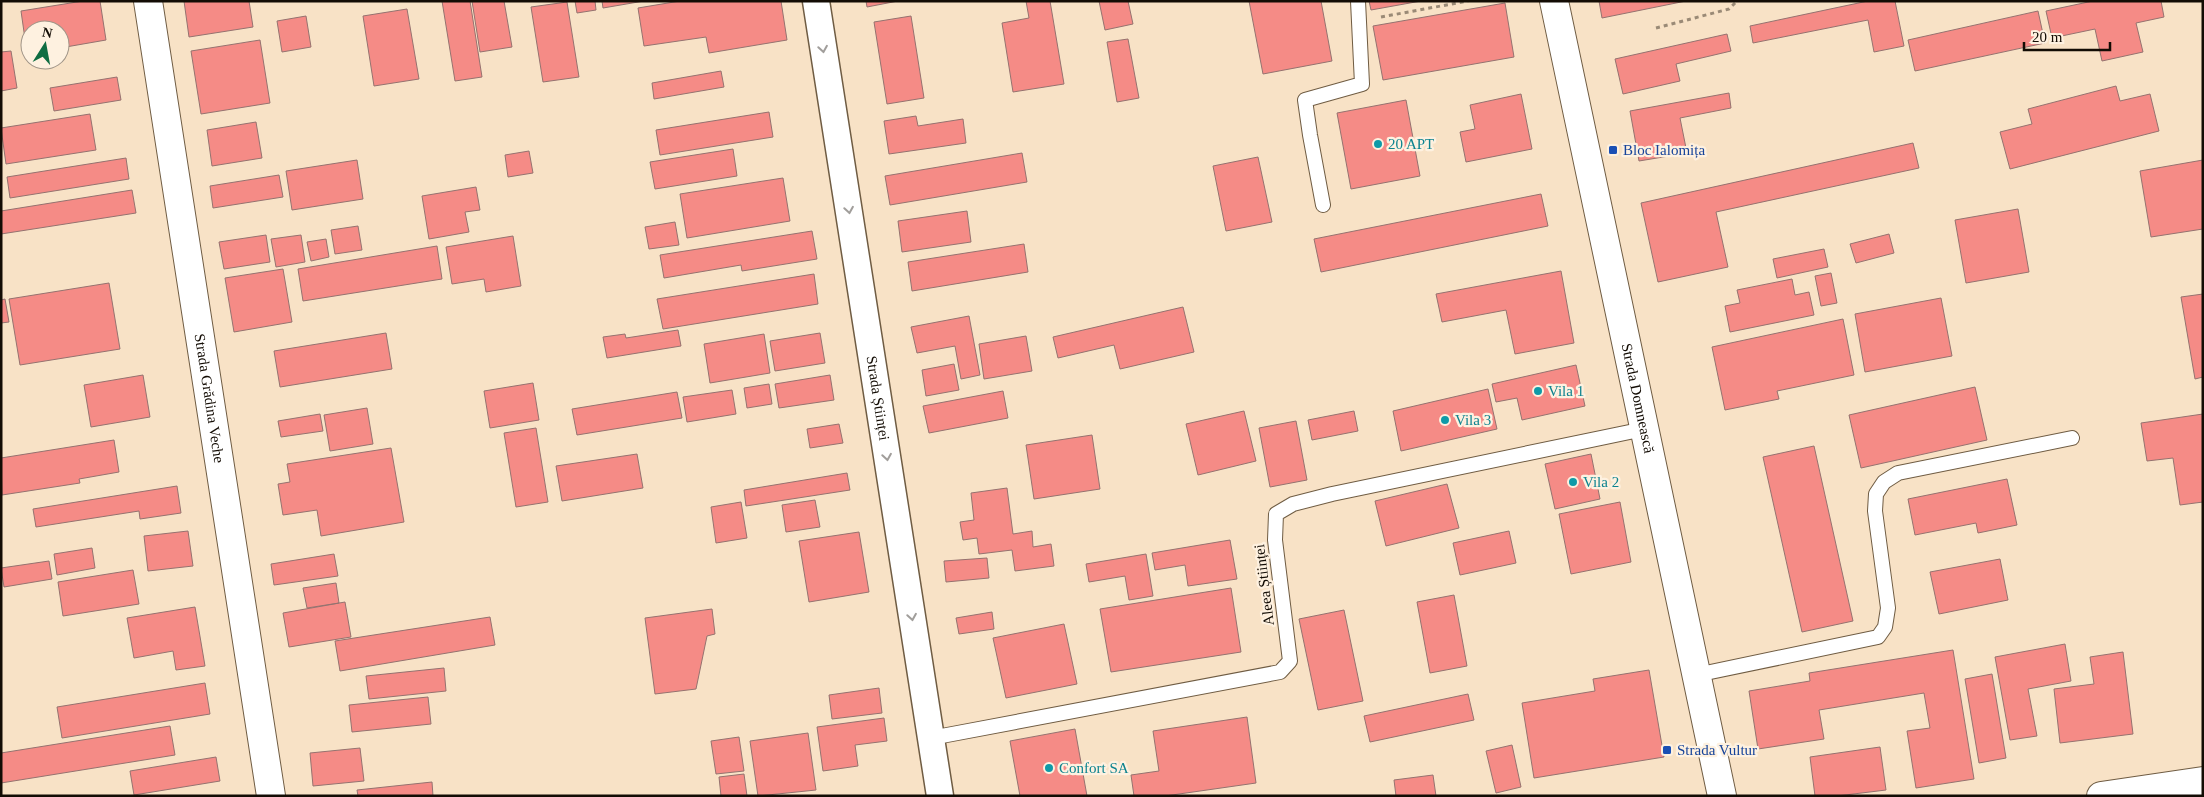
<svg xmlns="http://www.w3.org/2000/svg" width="2204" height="797" font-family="'Times New Roman',serif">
<rect width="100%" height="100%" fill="#f8e2c6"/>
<path fill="#f58b86" stroke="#95726f" d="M 83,1 L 100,1 L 106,40 L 60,48 L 60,30 L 30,30 L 30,53 L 27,53 L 21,11 Z
M 184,1 L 249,1 L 253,27 L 189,37 Z
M 442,1 L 470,1 L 482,77 L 455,81 Z
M 472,1 L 504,1 L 512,47 L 480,52 Z
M 575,1 L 595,1 L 596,10 L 577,13 Z
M 602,1 L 644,1 L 603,8 Z
M 680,1 L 781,1 L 787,40 L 709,53 L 706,37 L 644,46 L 638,8 Z
M 866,1 L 898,1 L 867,7 Z
M 1026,1 L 1050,1 L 1064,84 L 1013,92 L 1002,23 L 1029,18 Z
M 1099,1 L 1128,1 L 1133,24 L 1105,30 Z
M 1249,1 L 1321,1 L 1332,61 L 1263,74 Z
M 1369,1 L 1421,1 L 1371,10 Z
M 1599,1 L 1686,1 L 1602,18 Z
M 1868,1 L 1895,1 L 1904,46 L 1874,52 L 1868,20 L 1753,43 L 1750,26 Z
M 2093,1 L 2161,1 L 2164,17 L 2136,23 L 2143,52 L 2102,61 L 2095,29 L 2052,38 L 2046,11 Z
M 567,2 L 579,77 L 543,82 L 531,7 Z
M 1505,3 L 1514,57 L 1383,80 L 1373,26 Z
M 407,9 L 419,79 L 374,86 L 363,16 Z
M 2038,11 L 2045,43 L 1915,71 L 1908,40 Z
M 306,16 L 311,47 L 282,52 L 277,21 Z
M 911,16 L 924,98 L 887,104 L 874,22 Z
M 1727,34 L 1731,51 L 1676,64 L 1680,81 L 1623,94 L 1615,59 Z
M 1128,39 L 1139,98 L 1117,102 L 1107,42 Z
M 260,40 L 270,103 L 201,114 L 191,51 Z
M 11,51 L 17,88 L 1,91 L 1,52 Z
M 721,71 L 724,87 L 654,99 L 652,83 Z
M 117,77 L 121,100 L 54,111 L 50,88 Z
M 2116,86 L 2120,101 L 2150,94 L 2159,131 L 2010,169 L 2000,132 L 2032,124 L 2028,109 Z
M 1729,93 L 1731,108 L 1680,118 L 1687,153 L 1639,161 L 1630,111 Z
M 1521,94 L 1532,149 L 1466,162 L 1460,132 L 1475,129 L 1470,105 Z
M 1406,100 L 1420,176 L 1351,189 L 1337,113 Z
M 769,112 L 773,137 L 660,155 L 656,130 Z
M 90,114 L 96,150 L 6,164 L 1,128 Z
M 916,116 L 918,126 L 963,119 L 966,143 L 889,154 L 884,121 Z
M 256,122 L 262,158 L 212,166 L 207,130 Z
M 1913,143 L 1919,168 L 1716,212 L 1728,267 L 1658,282 L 1641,203 Z
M 733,149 L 737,176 L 655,189 L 650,162 Z
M 529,151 L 533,173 L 508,177 L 505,155 Z
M 1022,153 L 1027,182 L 890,205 L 885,176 Z
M 1258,157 L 1272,222 L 1226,231 L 1213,166 Z
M 126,158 L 129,179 L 10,198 L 7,177 Z
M 357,160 L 363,199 L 292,210 L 286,171 Z
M 2203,160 L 2203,229 L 2151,237 L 2140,171 Z
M 279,175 L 283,197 L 213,208 L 210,186 Z
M 783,178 L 790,221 L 687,238 L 680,194 Z
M 476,187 L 480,210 L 465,212 L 469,232 L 429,239 L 422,196 Z
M 132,190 L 136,213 L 1,234 L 1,211 Z
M 1541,194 L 1548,226 L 1321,272 L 1314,239 Z
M 2018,209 L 2029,272 L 1966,283 L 1955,220 Z
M 967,211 L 971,242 L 902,252 L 898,221 Z
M 675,222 L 679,245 L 649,249 L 645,227 Z
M 358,226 L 362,250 L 335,254 L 331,230 Z
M 812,231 L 817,259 L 742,271 L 741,265 L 664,278 L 660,255 Z
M 1889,234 L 1894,253 L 1856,263 L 1850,244 Z
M 266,235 L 270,262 L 224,269 L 219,242 Z
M 301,235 L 305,262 L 276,267 L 271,239 Z
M 513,236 L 521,286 L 486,292 L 484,279 L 452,284 L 446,247 Z
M 326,239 L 329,257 L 311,261 L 307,242 Z
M 1024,244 L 1028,272 L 912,291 L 908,262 Z
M 437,246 L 442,279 L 303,301 L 298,269 Z
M 1824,249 L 1828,267 L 1777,278 L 1773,259 Z
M 283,269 L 292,322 L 234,332 L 225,278 Z
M 1561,271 L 1574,343 L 1515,354 L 1506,310 L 1442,322 L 1436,294 Z
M 1831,273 L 1837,303 L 1821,306 L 1815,276 Z
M 814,274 L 818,304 L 663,329 L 657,299 Z
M 1792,279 L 1795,295 L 1809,292 L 1814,315 L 1730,332 L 1725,306 L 1740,303 L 1737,290 Z
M 109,283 L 120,349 L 20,365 L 9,299 Z
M 2203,294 L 2203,377 L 2195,379 L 2181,297 Z
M 1941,298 L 1952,356 L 1865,372 L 1855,314 Z
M 5,299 L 9,322 L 1,323 L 1,300 Z
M 1183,307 L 1194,352 L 1120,369 L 1114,345 L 1058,358 L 1053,337 Z
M 969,316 L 980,375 L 961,379 L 955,346 L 917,353 L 911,327 Z
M 1843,319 L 1854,375 L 1777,391 L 1779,399 L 1725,410 L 1712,347 Z
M 678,330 L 681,346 L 607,358 L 603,337 L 625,334 L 626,338 Z
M 386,333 L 392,369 L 280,387 L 274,351 Z
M 820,333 L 825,363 L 775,371 L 770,341 Z
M 764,334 L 770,373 L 710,383 L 704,344 Z
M 1026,336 L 1032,371 L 984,379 L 979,344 Z
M 954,364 L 959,390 L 926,396 L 922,370 Z
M 1576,365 L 1585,406 L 1522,420 L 1517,398 L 1496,402 L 1492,384 Z
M 143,375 L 150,417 L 91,427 L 84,385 Z
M 830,375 L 834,400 L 779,408 L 775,384 Z
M 533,383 L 539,420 L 490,428 L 484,391 Z
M 769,384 L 772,404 L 747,408 L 744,388 Z
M 1975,387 L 1987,440 L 1861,468 L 1849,415 Z
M 1488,389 L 1497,429 L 1401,451 L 1393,411 Z
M 732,390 L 736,414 L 687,422 L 683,397 Z
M 1003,391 L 1008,418 L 929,433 L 923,406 Z
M 677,392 L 682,418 L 577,435 L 572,409 Z
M 367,408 L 373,444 L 330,451 L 324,415 Z
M 1244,411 L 1256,461 L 1198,475 L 1186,424 Z
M 1354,411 L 1358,431 L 1312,440 L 1308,420 Z
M 320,414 L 323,431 L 281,437 L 278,421 Z
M 2203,414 L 2203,502 L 2180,505 L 2173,458 L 2147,461 L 2141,423 Z
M 1296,421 L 1307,480 L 1270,487 L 1259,428 Z
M 839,424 L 843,443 L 810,448 L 807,429 Z
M 536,428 L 548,502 L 516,507 L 504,433 Z
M 1092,435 L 1100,489 L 1034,499 L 1026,445 Z
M 114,440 L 119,472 L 79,479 L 80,483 L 2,495 L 1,458 Z
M 1814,446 L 1853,621 L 1802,632 L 1763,457 Z
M 391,448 L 404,522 L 321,536 L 317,510 L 283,515 L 278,484 L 290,482 L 287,464 Z
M 637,454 L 643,488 L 562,501 L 556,466 Z
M 1591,454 L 1600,499 L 1555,509 L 1545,464 Z
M 847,473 L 850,490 L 746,506 L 744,490 Z
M 2007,479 L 2017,525 L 1978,533 L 1976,523 L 1915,535 L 1908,499 Z
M 1447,484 L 1459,528 L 1386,546 L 1375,501 Z
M 177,486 L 181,513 L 140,519 L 139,511 L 36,527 L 33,509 Z
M 1007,488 L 1013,534 L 1032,531 L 1033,547 L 1051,544 L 1054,566 L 1015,571 L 1012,550 L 979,554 L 977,538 L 963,540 L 960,522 L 974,520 L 971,493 Z
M 815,500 L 820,527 L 786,532 L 782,505 Z
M 741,502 L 747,538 L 716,543 L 711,507 Z
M 1620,502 L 1631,562 L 1571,574 L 1559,514 Z
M 188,531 L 193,566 L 148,571 L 144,536 Z
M 1509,531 L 1516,563 L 1460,575 L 1453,543 Z
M 859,532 L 869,592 L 809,602 L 799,541 Z
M 1230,540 L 1237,579 L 1188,586 L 1185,565 L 1155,570 L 1152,553 Z
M 92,548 L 95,568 L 57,575 L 54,554 Z
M 334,554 L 338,576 L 274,585 L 271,564 Z
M 1146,554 L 1153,596 L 1129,600 L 1125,576 L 1089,582 L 1086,564 Z
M 987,558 L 989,578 L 946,582 L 944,561 Z
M 2000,559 L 2008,600 L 1939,614 L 1930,572 Z
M 49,561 L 52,579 L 4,587 L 1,568 Z
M 133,570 L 139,604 L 63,616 L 58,582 Z
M 336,583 L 339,603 L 307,608 L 303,588 Z
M 1231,588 L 1241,652 L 1111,672 L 1100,609 Z
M 1454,595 L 1467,666 L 1430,673 L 1417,602 Z
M 345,602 L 351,637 L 289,647 L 283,613 Z
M 195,607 L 205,666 L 176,670 L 173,651 L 134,658 L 127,618 Z
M 712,609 L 715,634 L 707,636 L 696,689 L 655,694 L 645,618 Z
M 1344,610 L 1363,701 L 1318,710 L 1299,619 Z
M 992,612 L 994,629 L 959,634 L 956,618 Z
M 490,617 L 495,645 L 340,671 L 335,641 Z
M 1064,624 L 1077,684 L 1006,698 L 993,638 Z
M 2065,644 L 2071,681 L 2028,689 L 2037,736 L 2010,740 L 1995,657 Z
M 1953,650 L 1974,779 L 1916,788 L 1907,731 L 1930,728 L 1924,693 L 1819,710 L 1824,739 L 1758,749 L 1749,691 L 1810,681 L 1809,673 Z
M 2123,652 L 2133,734 L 2060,743 L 2054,689 L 2094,684 L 2090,657 Z
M 444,668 L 446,691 L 369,699 L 366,676 Z
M 1649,670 L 1664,757 L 1534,778 L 1522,703 L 1595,691 L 1593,679 Z
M 1992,674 L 2006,758 L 1979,763 L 1965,679 Z
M 205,683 L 210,714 L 62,738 L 57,707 Z
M 879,688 L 882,713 L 832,719 L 829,695 Z
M 1468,694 L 1474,720 L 1370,742 L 1364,716 Z
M 428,697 L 431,724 L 352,732 L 349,705 Z
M 1247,717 L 1256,783 L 1165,796 L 1134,796 L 1131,775 L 1159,771 L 1153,731 Z
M 884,718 L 887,741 L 855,745 L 858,766 L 823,771 L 817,727 Z
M 170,726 L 175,755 L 1,783 L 1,753 Z
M 1075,729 L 1087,796 L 1020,796 L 1010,741 Z
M 808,733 L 816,790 L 758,796 L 750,741 Z
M 739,737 L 744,771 L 716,774 L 711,741 Z
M 1512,745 L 1521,787 L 1496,793 L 1486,751 Z
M 1880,747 L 1886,790 L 1837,796 L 1815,796 L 1810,757 Z
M 360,748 L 364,781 L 313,786 L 310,753 Z
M 216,757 L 220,781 L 134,795 L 130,771 Z
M 744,774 L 747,796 L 721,796 L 719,777 Z
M 1433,775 L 1436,796 L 1396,796 L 1394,780 Z
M 432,782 L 433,796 L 358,796 L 357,790 Z"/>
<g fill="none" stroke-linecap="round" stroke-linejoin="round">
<defs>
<path id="service" d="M 1323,205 L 1310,135 L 1305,100 L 1362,84 L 1358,1
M 1696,675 L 1878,637 L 1885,627 L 1888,608 L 1875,511 L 1876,494 L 1884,482 L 1898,473 L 2072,438
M 931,738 L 1280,672 L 1290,661 L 1275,540 L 1276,514 L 1293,504 L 1332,494 L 1644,429"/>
<g id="minor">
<path id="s1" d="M 816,1 L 940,796"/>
</g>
<g id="tertiary">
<path id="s2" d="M 148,1 L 271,796"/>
<path d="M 2101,796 L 2203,781"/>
</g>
<g id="secondary">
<path id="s3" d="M 1554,1 L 1722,796"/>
</g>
</defs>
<use href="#service" stroke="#6f5c43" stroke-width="16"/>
<use href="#minor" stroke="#6f5c43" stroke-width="29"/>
<use href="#tertiary" stroke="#6f5c43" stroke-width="30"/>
<use href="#secondary" stroke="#6f5c43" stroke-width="30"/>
<path stroke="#9a8a76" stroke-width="3" stroke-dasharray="4 4" stroke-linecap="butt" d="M 1381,17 L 1468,1
M 1656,28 L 1729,9 L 1737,1"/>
<use href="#service" stroke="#fff" stroke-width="14"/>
<use href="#minor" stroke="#fff" stroke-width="26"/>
<use href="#tertiary" stroke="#fff" stroke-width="28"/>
<use href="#secondary" stroke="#fff" stroke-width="28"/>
</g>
<defs><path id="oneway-chevron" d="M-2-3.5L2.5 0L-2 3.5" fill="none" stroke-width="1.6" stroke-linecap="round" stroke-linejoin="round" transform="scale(1.25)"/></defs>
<g stroke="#a19e9b">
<use href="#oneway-chevron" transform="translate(823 49) rotate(81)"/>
<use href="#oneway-chevron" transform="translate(849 210) rotate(81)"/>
<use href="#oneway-chevron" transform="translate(887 457) rotate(81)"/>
<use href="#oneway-chevron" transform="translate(912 617) rotate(81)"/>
</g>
<g fill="#0f9aa8" stroke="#fef1e0" stroke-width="2">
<circle cx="1378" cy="144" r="5"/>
<circle cx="1538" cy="391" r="5"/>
<circle cx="1445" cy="420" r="5"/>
<circle cx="1573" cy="482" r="5"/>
<circle cx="1049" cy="768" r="5"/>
</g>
<g fill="#1a4fb4" stroke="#fef1e0" stroke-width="2">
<rect x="1608" y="145" width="10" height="10" rx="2.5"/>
<rect x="1662" y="745" width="10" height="10" rx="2.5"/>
</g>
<g text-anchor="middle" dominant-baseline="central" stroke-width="4.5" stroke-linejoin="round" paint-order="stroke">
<g font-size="15" fill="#0d838f" stroke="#fef1e0" text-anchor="start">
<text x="1388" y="144">20 APT</text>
<text x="1548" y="391">Vila 1</text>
<text x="1455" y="420">Vila 3</text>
<text x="1583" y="482">Vila 2</text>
<text x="1059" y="768">Confort SA</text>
</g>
<g font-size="15" fill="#164399" stroke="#fef1e0" text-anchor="start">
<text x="1623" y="150">Bloc Ialomița</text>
<text x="1677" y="750">Strada Vultur</text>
</g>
<g font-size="15" fill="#130c04" stroke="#fef1e0">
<text stroke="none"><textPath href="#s1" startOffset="402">Strada Științei</textPath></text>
<text stroke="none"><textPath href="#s2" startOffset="402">Strada Grădina Veche</textPath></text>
<text stroke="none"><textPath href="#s3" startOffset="406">Strada Domnească</textPath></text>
<text transform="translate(1264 585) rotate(-97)">Aleea Științei</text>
</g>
</g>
<rect width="2204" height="797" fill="none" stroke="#130c04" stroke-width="5"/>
<g transform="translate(45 45) rotate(11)"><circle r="24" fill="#fef1e0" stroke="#a09588"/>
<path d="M0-4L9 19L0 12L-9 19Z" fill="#0f6d42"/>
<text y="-8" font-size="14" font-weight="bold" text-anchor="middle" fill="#130c04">N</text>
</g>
<path d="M2024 42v8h86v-8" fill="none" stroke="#130c04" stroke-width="2.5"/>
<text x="2032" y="42" font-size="15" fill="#130c04" stroke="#fef1e0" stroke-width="4" paint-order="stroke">20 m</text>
</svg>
